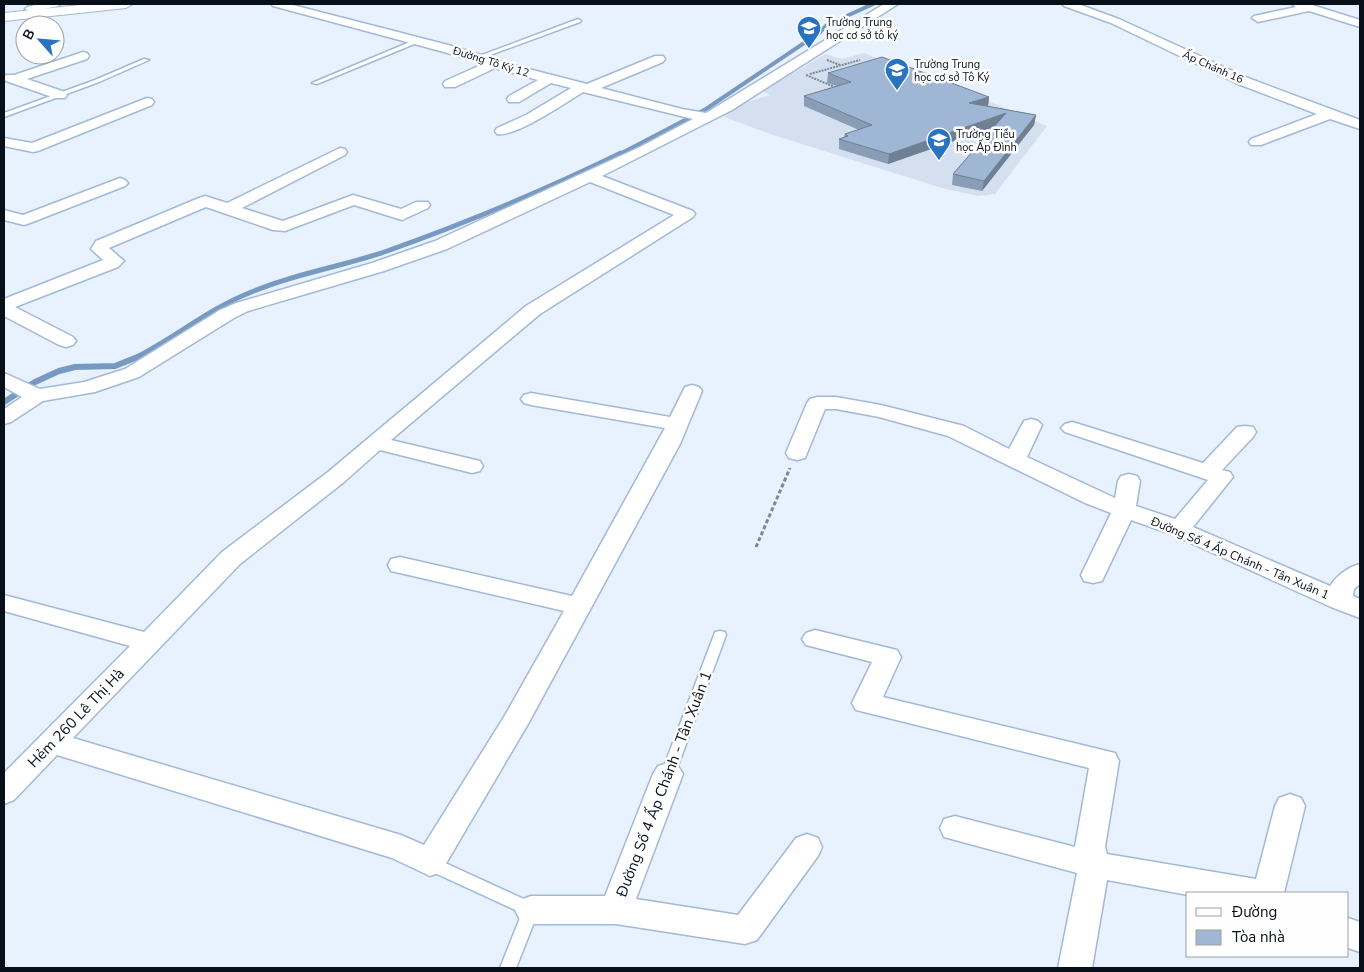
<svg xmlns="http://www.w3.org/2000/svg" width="1364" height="972" font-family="'Nunito Sans',sans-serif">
<rect width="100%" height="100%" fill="#e8f2fe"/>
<path fill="#d4e0ef" d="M 864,53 L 1005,108 L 1047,126 L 995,194 L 978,196 L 942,188 L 773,135 L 719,115 L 737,105 L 770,95 L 762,91 L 826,54 L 842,59 Z"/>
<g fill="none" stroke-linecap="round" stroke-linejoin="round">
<path stroke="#7899c1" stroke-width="4" d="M 618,155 L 706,109 L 819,33 L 827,25 L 873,4"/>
<path stroke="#7899c1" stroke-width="5" d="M 137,357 C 176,337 209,309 249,293 C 293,274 341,267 387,251 C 466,223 545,190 621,153"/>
<path stroke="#7899c1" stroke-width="6" d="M 4,402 L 35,382 L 59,371 L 75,367 L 115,366 L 140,356"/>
<defs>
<path id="lane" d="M 578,19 L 581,21 L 580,22 L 479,59 L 474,58 Z
M 417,39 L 420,41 L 419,42 L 317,84 L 312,83 Z
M 144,59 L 149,60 L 99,82 L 4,117 L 4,113 L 95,80 Z
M 720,631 L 725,632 L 726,635 L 675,774 L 673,778 L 668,780 L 663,778 L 661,774 L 714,635 L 715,632 Z
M 430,856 L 537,905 L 539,910 L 516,968 L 500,968 L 522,913 L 424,868 L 422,863 L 424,858 Z"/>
<path id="street" d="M 39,4 L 60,4 L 58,6 L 31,12 L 25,9 L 27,7 Z
M 271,4 L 289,4 L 452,46 L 513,65 L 587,84 L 655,56 L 663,56 L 665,59 L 663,62 L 601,88 L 682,109 L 706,113 L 884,4 L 898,4 L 732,110 L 602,176 L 693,211 L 695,214 L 693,217 L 540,314 L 391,440 L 480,461 L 483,466 L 480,471 L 472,473 L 380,450 L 344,482 L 240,564 L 73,738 L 401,835 L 424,845 L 504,717 L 564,611 L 400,573 L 391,571 L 388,565 L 391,559 L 400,557 L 572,596 L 665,428 L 531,405 L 524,403 L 521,399 L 524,395 L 531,393 L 670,417 L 685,387 L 692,385 L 699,387 L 702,391 L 680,444 L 528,724 L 441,872 L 430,876 L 392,858 L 57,755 L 14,800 L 4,804 L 4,773 L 130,646 L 4,611 L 4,595 L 144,632 L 222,552 L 328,472 L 526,306 L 674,215 L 590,182 L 447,249 L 384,271 L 248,311 L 234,318 L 139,377 L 95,392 L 43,401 L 11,422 L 4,424 L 4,409 L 22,397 L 4,387 L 4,373 L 40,389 L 84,382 L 125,369 L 220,310 L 236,303 L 372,263 L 435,241 L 640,147 L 693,119 L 583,92 C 567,102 514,138 497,134 L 495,131 L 497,128 L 526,115 L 571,88 L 551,83 L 519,102 L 509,102 L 507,99 L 509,96 L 538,80 L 495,68 L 455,87 L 445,87 L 443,84 L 445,81 L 483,64 L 444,52 L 273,6 Z
M 1062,4 L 1078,4 L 1119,19 L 1248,78 L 1360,120 L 1360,129 L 1330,119 L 1261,145 L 1251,145 L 1249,142 L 1251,139 L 1317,114 L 1238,84 L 1111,23 L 1064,6 Z
M 1292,4 L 1309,4 L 1360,20 L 1360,27 L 1309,11 L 1258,22 L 1252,18 L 1254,16 L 1296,7 Z
M 83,52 L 87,53 L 89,56 L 87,59 L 27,79 L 65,92 L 67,95 L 65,98 L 55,98 L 6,81 L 4,78 L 6,75 L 14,75 Z
M 147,98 L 152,99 L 154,102 L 152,105 L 38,151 L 33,152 L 4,146 L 4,138 L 32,143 Z
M 340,148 L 345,149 L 347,152 L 345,155 L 242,208 L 283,221 L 353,195 L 401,209 L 416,202 L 428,202 L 430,205 L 428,208 L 402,220 L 354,205 L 285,231 L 273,230 L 206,207 L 109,248 L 124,261 L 118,267 L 15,307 L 73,337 L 76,341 L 73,345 L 66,347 L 59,345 L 4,316 L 4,299 L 103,260 L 91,249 L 96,241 L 199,198 L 205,196 L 227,203 Z
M 120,178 L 125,180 L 128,183 L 125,186 L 30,223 L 24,225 L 4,220 L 4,210 L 23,215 Z
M 817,397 L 836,397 L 881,405 L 964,426 L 1009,449 L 1024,421 L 1031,419 L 1038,421 L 1042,425 L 1027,457 L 1115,498 L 1118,481 L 1121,476 L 1129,474 L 1137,476 L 1140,481 L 1136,506 L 1175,519 L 1208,480 L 1065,432 L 1061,428 L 1065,424 L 1072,422 L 1079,424 L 1203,463 L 1237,427 L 1245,426 L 1253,427 L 1256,432 L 1253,437 L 1222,470 L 1230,472 L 1233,477 L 1193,527 L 1330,586 C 1336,576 1348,567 1360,564 L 1360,584 L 1354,589 L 1353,596 L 1360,599 L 1360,618 L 1331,607 L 1171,534 L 1131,520 L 1102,581 L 1093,583 L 1084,581 L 1081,575 L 1111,513 L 1085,503 L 948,436 L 879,417 L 836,409 L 825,409 L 805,458 L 797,460 L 789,458 L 786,453 L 807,403 L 810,399 Z
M 815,630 L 897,650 L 901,657 L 883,697 L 1115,753 L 1119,761 L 1105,847 L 1107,854 L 1256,879 L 1275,806 L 1279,798 L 1290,794 L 1301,798 L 1305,806 L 1284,893 L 1188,893 L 1188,895 L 1107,880 L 1092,968 L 1058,968 L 1077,873 L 955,840 L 944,837 L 940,828 L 944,819 L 955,816 L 1075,847 L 1089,768 L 856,710 L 852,703 L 872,662 L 806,645 L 802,639 L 806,633 Z
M 668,763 L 678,766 L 683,774 L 636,899 L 738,915 L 796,838 L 807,834 L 818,838 L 822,847 L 818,856 L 757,940 L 745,944 L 616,924 L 531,924 L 520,920 L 515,910 L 520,900 L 531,896 L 605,896 L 653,774 L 658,766 Z
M 1348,918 L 1360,922 L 1360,952 L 1348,948 Z"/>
<path id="primary" d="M 89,4 L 133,4 L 126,8 L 4,21 L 4,13 Z"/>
</defs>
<use href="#lane" stroke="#a1b9d7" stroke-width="3"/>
<use href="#street" stroke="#a1b9d7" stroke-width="3"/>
<use href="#primary" stroke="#a1b9d7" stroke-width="2"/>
<path stroke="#7e8793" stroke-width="2" stroke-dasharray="2 1" stroke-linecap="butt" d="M 827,60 L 840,65
M 810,74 L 860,60
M 806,75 L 837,88"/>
<path stroke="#7e8793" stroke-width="3" stroke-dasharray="4 2.5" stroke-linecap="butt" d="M 756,547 L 790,468"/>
<use href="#lane" fill="#fff" fill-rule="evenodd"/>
<use href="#street" fill="#fff" fill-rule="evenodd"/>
<use href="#primary" fill="#fff" fill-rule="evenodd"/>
</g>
<path fill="#899db6" d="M 828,73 L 989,97 L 988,106 L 1036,115 L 1034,125 L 982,191 L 952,185 L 953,174 L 995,127 L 888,164 L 839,149 L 839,139 L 844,137 L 845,134 L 859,130 L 804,106 L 804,96 L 837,86 L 827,83 Z"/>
<path fill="#6f8094" d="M 989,97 L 988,106 L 969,103 Z
M 1006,113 L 1005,123 L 888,164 L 889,154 Z
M 1036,115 L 1034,125 L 982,191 L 984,181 Z"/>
<path fill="#9fb7d4" stroke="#6f8094" d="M 882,57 L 989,97 L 969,103 L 1036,115 L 984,181 L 953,174 L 1006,113 L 889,154 L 839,139 L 848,136 L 845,134 L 872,125 L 804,96 L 851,82 L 828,73 Z"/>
<defs>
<symbol id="school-pin" viewBox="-11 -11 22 30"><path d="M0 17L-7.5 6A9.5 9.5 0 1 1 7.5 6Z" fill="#2872c2" stroke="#fefefe"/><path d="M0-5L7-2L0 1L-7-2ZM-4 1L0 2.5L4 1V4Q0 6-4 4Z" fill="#fff"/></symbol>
</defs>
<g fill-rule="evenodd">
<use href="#school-pin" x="795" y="14" width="28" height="38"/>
<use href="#school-pin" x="883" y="56" width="28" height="38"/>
<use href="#school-pin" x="925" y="126" width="28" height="38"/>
</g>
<g text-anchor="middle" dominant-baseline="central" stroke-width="5" stroke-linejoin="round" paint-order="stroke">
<g font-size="11" fill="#070f19" stroke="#fefefe" text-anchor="start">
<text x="826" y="22">Trường Trung<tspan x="826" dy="13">học cơ sở tô ký</tspan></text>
<text x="914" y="64">Trường Trung<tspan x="914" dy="13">học cơ sở Tô Ký</tspan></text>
<text x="956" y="134">Trường Tiểu<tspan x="956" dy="13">học Ấp Đình</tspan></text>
</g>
<g font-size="11" fill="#070f19" stroke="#fefefe">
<text transform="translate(491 62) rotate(17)">Đường Tô Ký 12</text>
<text transform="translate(1213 67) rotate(24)">Ấp Chánh 16</text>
</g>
<g font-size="12" fill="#070f19" stroke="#fefefe">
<text transform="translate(1240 558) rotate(23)">Đường Số 4 Ấp Chánh - Tân Xuân 1</text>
</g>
<g font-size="15" fill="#070f19" stroke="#fefefe">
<text transform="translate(76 718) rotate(-46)">Hẻm 260 Lê Thị Hà</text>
<text transform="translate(664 784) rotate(-69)">Đường Số 4 Ấp Chánh - Tân Xuân 1</text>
</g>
</g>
<rect width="1364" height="972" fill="none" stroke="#070f19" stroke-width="10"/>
<rect x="1186" y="892" width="162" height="65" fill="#fefefe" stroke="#9b9ea2"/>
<rect x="1196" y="908" width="25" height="8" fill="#ffffff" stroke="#9b9ea2"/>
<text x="1232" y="917" font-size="15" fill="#070f19">Đường</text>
<rect x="1196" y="930" width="25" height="15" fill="#9fb7d4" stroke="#9b9ea2"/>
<text x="1232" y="942" font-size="15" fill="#070f19">Tòa nhà</text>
<g transform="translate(40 40) rotate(297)"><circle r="24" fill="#fefefe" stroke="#9b9ea2"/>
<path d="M0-4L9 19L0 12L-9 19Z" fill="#2872c2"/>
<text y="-8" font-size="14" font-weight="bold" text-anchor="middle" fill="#070f19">B</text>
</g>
</svg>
